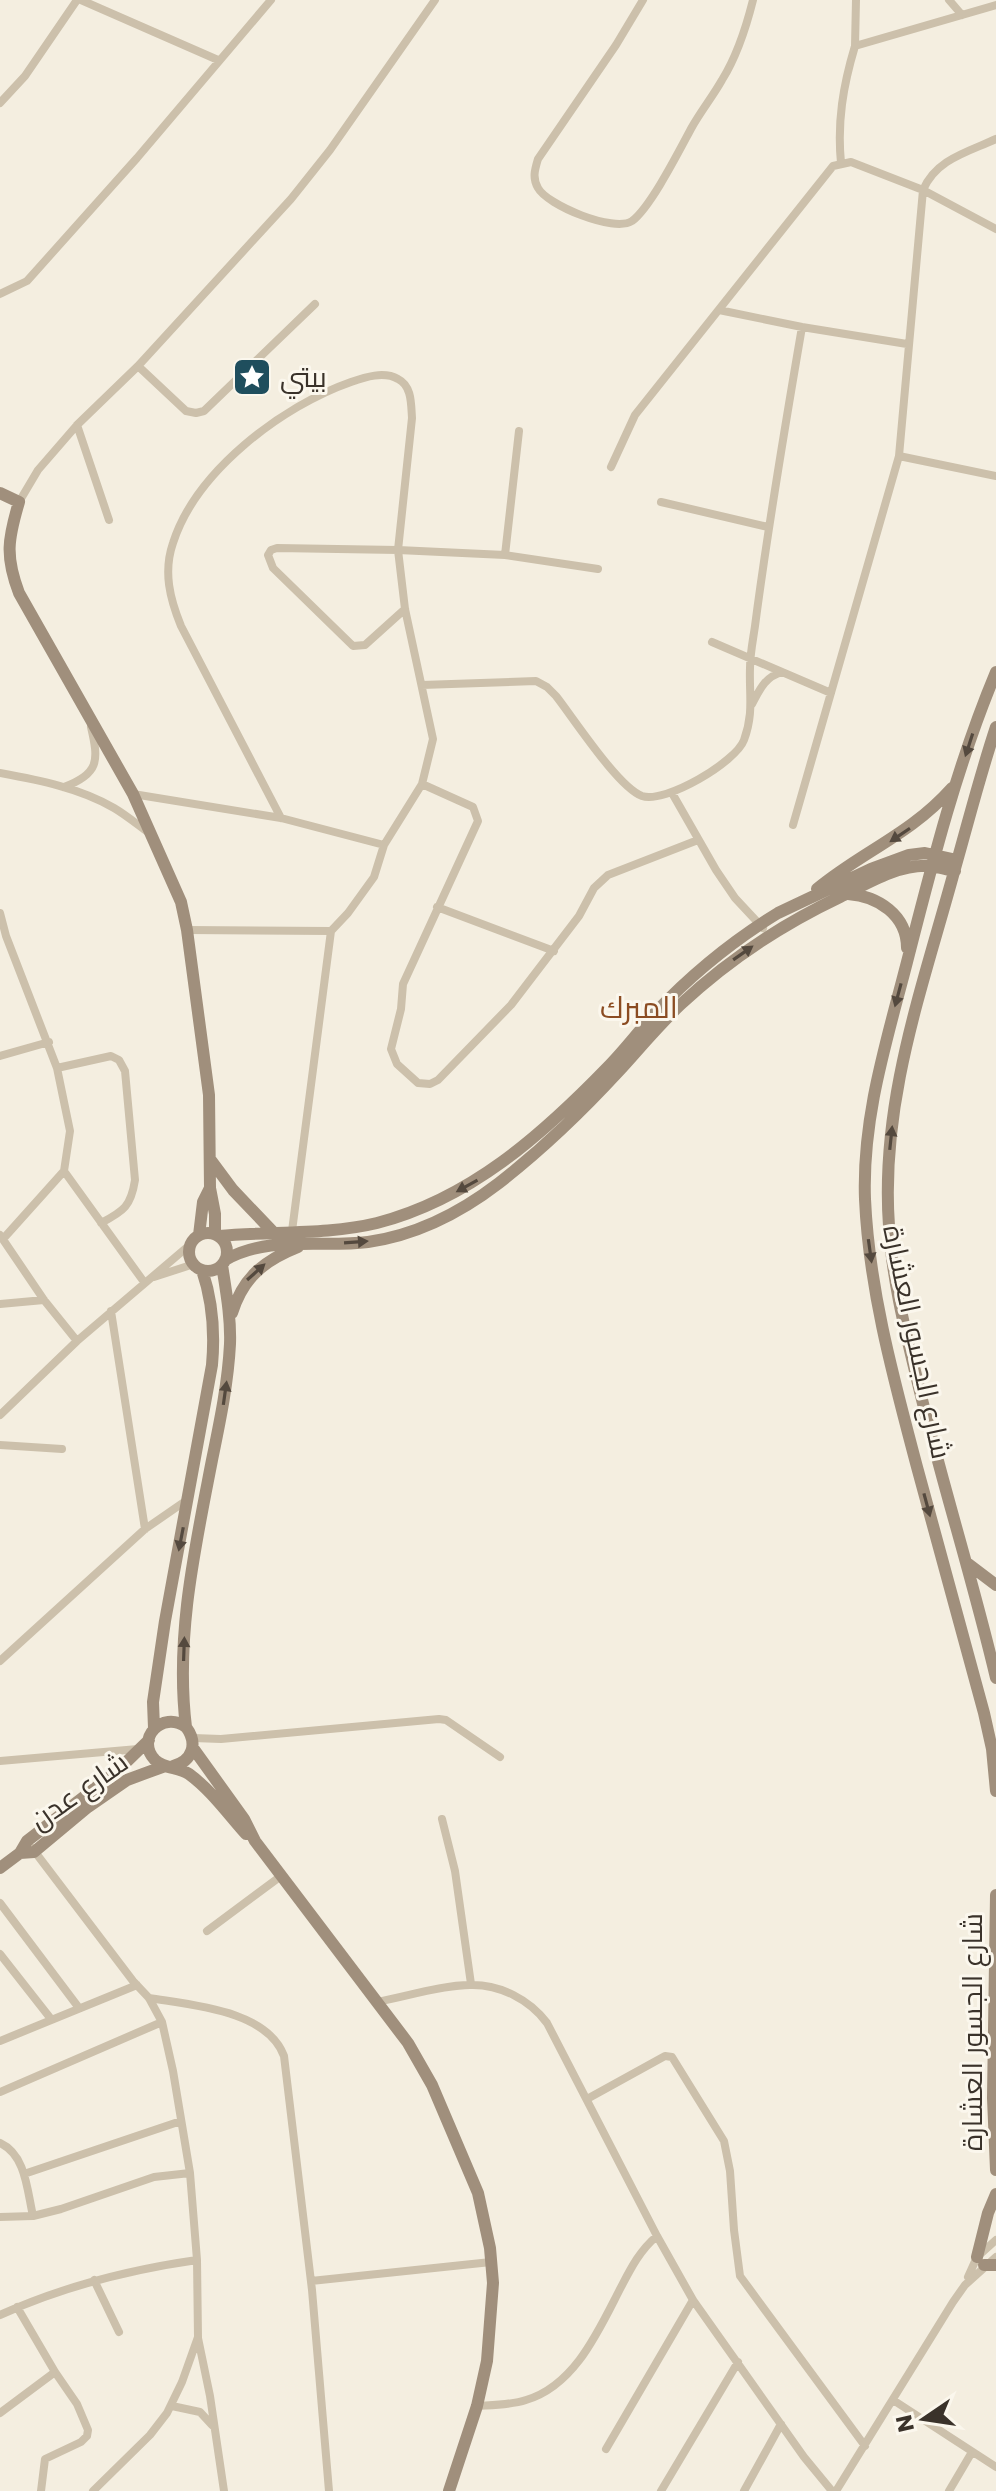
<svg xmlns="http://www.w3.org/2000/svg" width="996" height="2491" font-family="Poppins,Cairo,sans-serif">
<rect width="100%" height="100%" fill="#f4eee0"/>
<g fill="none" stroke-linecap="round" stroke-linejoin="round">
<path stroke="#ccc0ab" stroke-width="8" d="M 81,0 L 218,60
M 643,0 L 616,45 L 538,159 C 535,169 532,178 538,188 C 547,205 614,233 632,221 C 651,207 680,149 692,127 C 701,111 713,96 722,80 C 737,56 746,28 753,0
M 949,0 L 962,15
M 855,46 L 856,0
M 0,103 L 25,76 L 77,0
M 841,163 C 837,122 843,86 855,46 L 996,5
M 0,294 L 27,281 L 137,158 L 271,0
M 719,310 L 802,327 L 907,344
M 138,366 L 186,411 L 196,413 L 204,411 L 315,304
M 77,425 L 109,520
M 899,456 L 996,476
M 611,467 L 635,415 L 833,166 L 851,162 L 923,190 L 996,229
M 19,502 L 38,470 L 77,425 L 138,366 L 291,199 L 330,150 L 435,0
M 661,502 L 768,527
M 505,555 L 519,431
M 405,609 L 365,645 L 353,646 L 273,568 L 268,555 L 271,550 L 277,548 L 398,550 L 505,555 L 598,569
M 712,642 L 831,693
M 422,685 L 536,681 L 547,687 L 556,696 C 574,719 618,787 642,796 C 665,804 736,762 744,740 C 754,713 749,695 750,668 C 750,654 753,640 755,626 C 768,526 785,426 802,327
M 752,704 C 760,689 765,677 782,672
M 0,773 C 38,780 80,788 114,808 C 126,815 138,825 149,833
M 422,784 L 473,807 L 478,821 L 403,984 L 401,1009 L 391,1049 L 397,1064 L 418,1083 L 430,1084 L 438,1080 L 511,1005 L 579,916 L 594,888 L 608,875 L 698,840
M 64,787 C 99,774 99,761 91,727
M 672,793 L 716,870 L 735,898 L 763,928
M 133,794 L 281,818 L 384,845
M 793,825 L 899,456 L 923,190 C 936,159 968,152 996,139
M 437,907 L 554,951
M 0,913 L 6,936 L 57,1068 L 70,1131 L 64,1171 L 144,1282
M 187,930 L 331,931 L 348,913 L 374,877 L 384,845 L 422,784 L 433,739 L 405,609 L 398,550 L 412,418 C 411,404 412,386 398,379 C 384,371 365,377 351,382 C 282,406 196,471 173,543 C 163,572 170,599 181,626 L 281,818
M 0,1056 L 49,1042
M 57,1068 L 111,1056 L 119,1060 L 125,1071 L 135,1180 C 131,1206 124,1211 101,1223
M 292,1231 L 331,931
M 0,1235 L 44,1300 L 77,1341
M 3,1239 L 64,1171
M 154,1277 L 194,1264
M 0,1304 L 44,1300
M 111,1311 L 145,1529
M 0,1415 L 77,1341 L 192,1243
M 0,1445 L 62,1449
M 0,1661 L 145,1529 L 187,1500
M 193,1738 L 221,1739 L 439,1719 L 446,1720 L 500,1757
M 0,1761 L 138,1749
M 442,1819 L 455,1871 L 471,1984
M 32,1848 L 133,1981 L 149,1998 L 162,2022 L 173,2071 L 190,2173 L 197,2260 L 198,2337 L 182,2382 L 167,2413 L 150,2435 L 93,2491
M 0,1903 L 79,2008
M 207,1931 L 281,1876
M 0,1954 L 51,2019
M 149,1998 C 191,2005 267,2010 284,2056 L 312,2290 L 329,2491
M 376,2002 C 404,1997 442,1985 470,1985 C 500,1984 530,2000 547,2023 L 657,2236 L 693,2300 L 804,2457 L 832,2491
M 0,2041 L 137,1985
M 0,2092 L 162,2022
M 587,2099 L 665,2056 L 672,2057 L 724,2141 L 730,2171 L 734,2230 L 740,2276 L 865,2446
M 0,2143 C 26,2155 27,2190 33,2216
M 24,2174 L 181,2121
M 0,2217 L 33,2216 L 61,2209 L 154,2177 L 190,2173
M 968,2277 L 977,2257 L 996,2240
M 94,2280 L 119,2332
M 311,2281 L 491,2262
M 17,2307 L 55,2372 L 77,2404 L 88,2430 L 87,2436 L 81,2442 L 45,2459 L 41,2491
M 0,2315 C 64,2286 127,2270 197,2260
M 198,2338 L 210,2396 L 224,2491
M 893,2400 L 996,2467
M 172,2406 L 200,2412 L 212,2425
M 477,2406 C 493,2405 511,2405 526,2400 C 574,2386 598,2332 619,2291 C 630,2270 639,2251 657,2236
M 0,2413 L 55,2372
M 606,2449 L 693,2300
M 661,2491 L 738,2362
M 744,2491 L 781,2424
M 836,2491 L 953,2302 L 965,2285 L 996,2257
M 949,2491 L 972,2452"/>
<path stroke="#a08f7c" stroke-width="12" d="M 0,493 L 19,502 C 8,539 5,556 19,593 L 133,794 L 181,902 L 187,930 L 209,1095 L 210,1188 L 215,1214 L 215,1234
M 996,672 C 957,765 932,864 907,962 C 887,1040 862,1117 865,1199 C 869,1290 894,1380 917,1467 C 939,1549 961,1631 984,1713 L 992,1749 L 996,1791
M 996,727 C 980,775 968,823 954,872 C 922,989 880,1103 889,1226 C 892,1277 904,1326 916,1375 C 940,1477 972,1576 996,1678
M 817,889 C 863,851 910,835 952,788
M 848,894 C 878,896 907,915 907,948
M 210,1159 L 233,1190 L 273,1232
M189 1252a19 19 0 1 1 38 0a19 19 0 1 1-38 0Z
M 199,1235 L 203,1202 L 210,1188
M 219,1236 C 270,1231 328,1235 377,1223 C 470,1199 542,1135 607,1068 C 624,1051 639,1031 655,1013 C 690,976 734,940 778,913 L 871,869 L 909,855 L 925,853 L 957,860
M 225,1260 C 268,1235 321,1248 368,1242 C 417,1235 460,1213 499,1183 C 540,1151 583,1110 618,1072 C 639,1049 658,1026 680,1005 C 728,960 781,925 840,897 C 866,884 900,863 931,866 C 939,867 947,870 955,871
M 232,1313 C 243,1278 263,1261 298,1247
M 967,1563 L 996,1585
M 186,1727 C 175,1637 195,1548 212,1460 C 220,1421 228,1383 230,1344 C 231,1318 226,1291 222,1265
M 154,1728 L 153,1702 L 165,1621 L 212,1365 C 215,1332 213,1302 202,1270
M 193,1748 L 244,1819 L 255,1841 L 408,2043 L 432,2085 L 478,2193 L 490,2248 L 493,2283 L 487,2361 L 477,2406 L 449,2491
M 173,1766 C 193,1761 198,1743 186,1727 C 162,1710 135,1739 155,1760 C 164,1769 179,1767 189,1774 C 211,1790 228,1814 246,1834
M 20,1853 L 34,1852 L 88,1807 L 127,1780 L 165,1766
M 0,1868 L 20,1853 L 27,1841 L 116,1772 L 149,1740
M 996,1895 L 993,2098 L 996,2170
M 977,2257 L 988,2213 L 996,2194
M 984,2265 L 996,2265"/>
</g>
<defs><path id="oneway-solid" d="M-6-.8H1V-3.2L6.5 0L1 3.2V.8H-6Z" transform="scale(2)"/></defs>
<g fill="#54493e">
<use href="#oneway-solid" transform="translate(969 745) rotate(108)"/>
<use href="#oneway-solid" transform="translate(900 835) rotate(146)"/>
<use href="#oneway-solid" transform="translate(743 953) rotate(-35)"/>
<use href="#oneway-solid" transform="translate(898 995) rotate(105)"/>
<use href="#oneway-solid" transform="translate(891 1138) rotate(-84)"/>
<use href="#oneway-solid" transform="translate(467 1186) rotate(151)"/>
<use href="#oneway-solid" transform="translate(356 1242) rotate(-4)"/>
<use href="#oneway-solid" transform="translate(870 1251) rotate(82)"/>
<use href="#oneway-solid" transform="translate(256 1272) rotate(-42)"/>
<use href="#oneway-solid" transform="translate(225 1393) rotate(-82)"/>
<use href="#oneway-solid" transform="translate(927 1505) rotate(75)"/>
<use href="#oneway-solid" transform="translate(181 1539) rotate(101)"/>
<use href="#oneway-solid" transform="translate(184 1649) rotate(-88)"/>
</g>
<defs>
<symbol id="sight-square" viewBox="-11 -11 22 22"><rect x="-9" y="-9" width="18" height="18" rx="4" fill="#1f4e5d" stroke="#fbf7ed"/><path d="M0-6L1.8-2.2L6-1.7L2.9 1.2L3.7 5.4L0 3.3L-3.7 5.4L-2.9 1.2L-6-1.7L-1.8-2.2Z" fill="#fff"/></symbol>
</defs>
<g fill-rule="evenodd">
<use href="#sight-square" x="230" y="355" width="44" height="44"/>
</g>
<g text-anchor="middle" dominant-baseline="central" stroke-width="6" stroke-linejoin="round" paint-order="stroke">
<g font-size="28" fill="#3a322a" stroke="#fbf7ed" text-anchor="start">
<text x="280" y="377">بيتي</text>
</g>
<g font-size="28" fill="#3a322a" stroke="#fbf7ed">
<text transform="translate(917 1342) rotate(78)">شارع الجسور العشارة</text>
<text transform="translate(79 1791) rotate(-35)">شارع عدن</text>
<text transform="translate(972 2032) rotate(-90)">شارع الجسور العشارة</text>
</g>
<g font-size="30" fill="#8b4c22" stroke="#fbf7ed">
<text x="639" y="1007">المبرك</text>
</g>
</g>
<g transform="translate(924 2419) rotate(257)" stroke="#fbf7ed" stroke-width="6" paint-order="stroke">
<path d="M0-6L14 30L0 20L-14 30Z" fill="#3a322a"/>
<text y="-12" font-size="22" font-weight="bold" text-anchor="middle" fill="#3a322a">N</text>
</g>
</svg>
